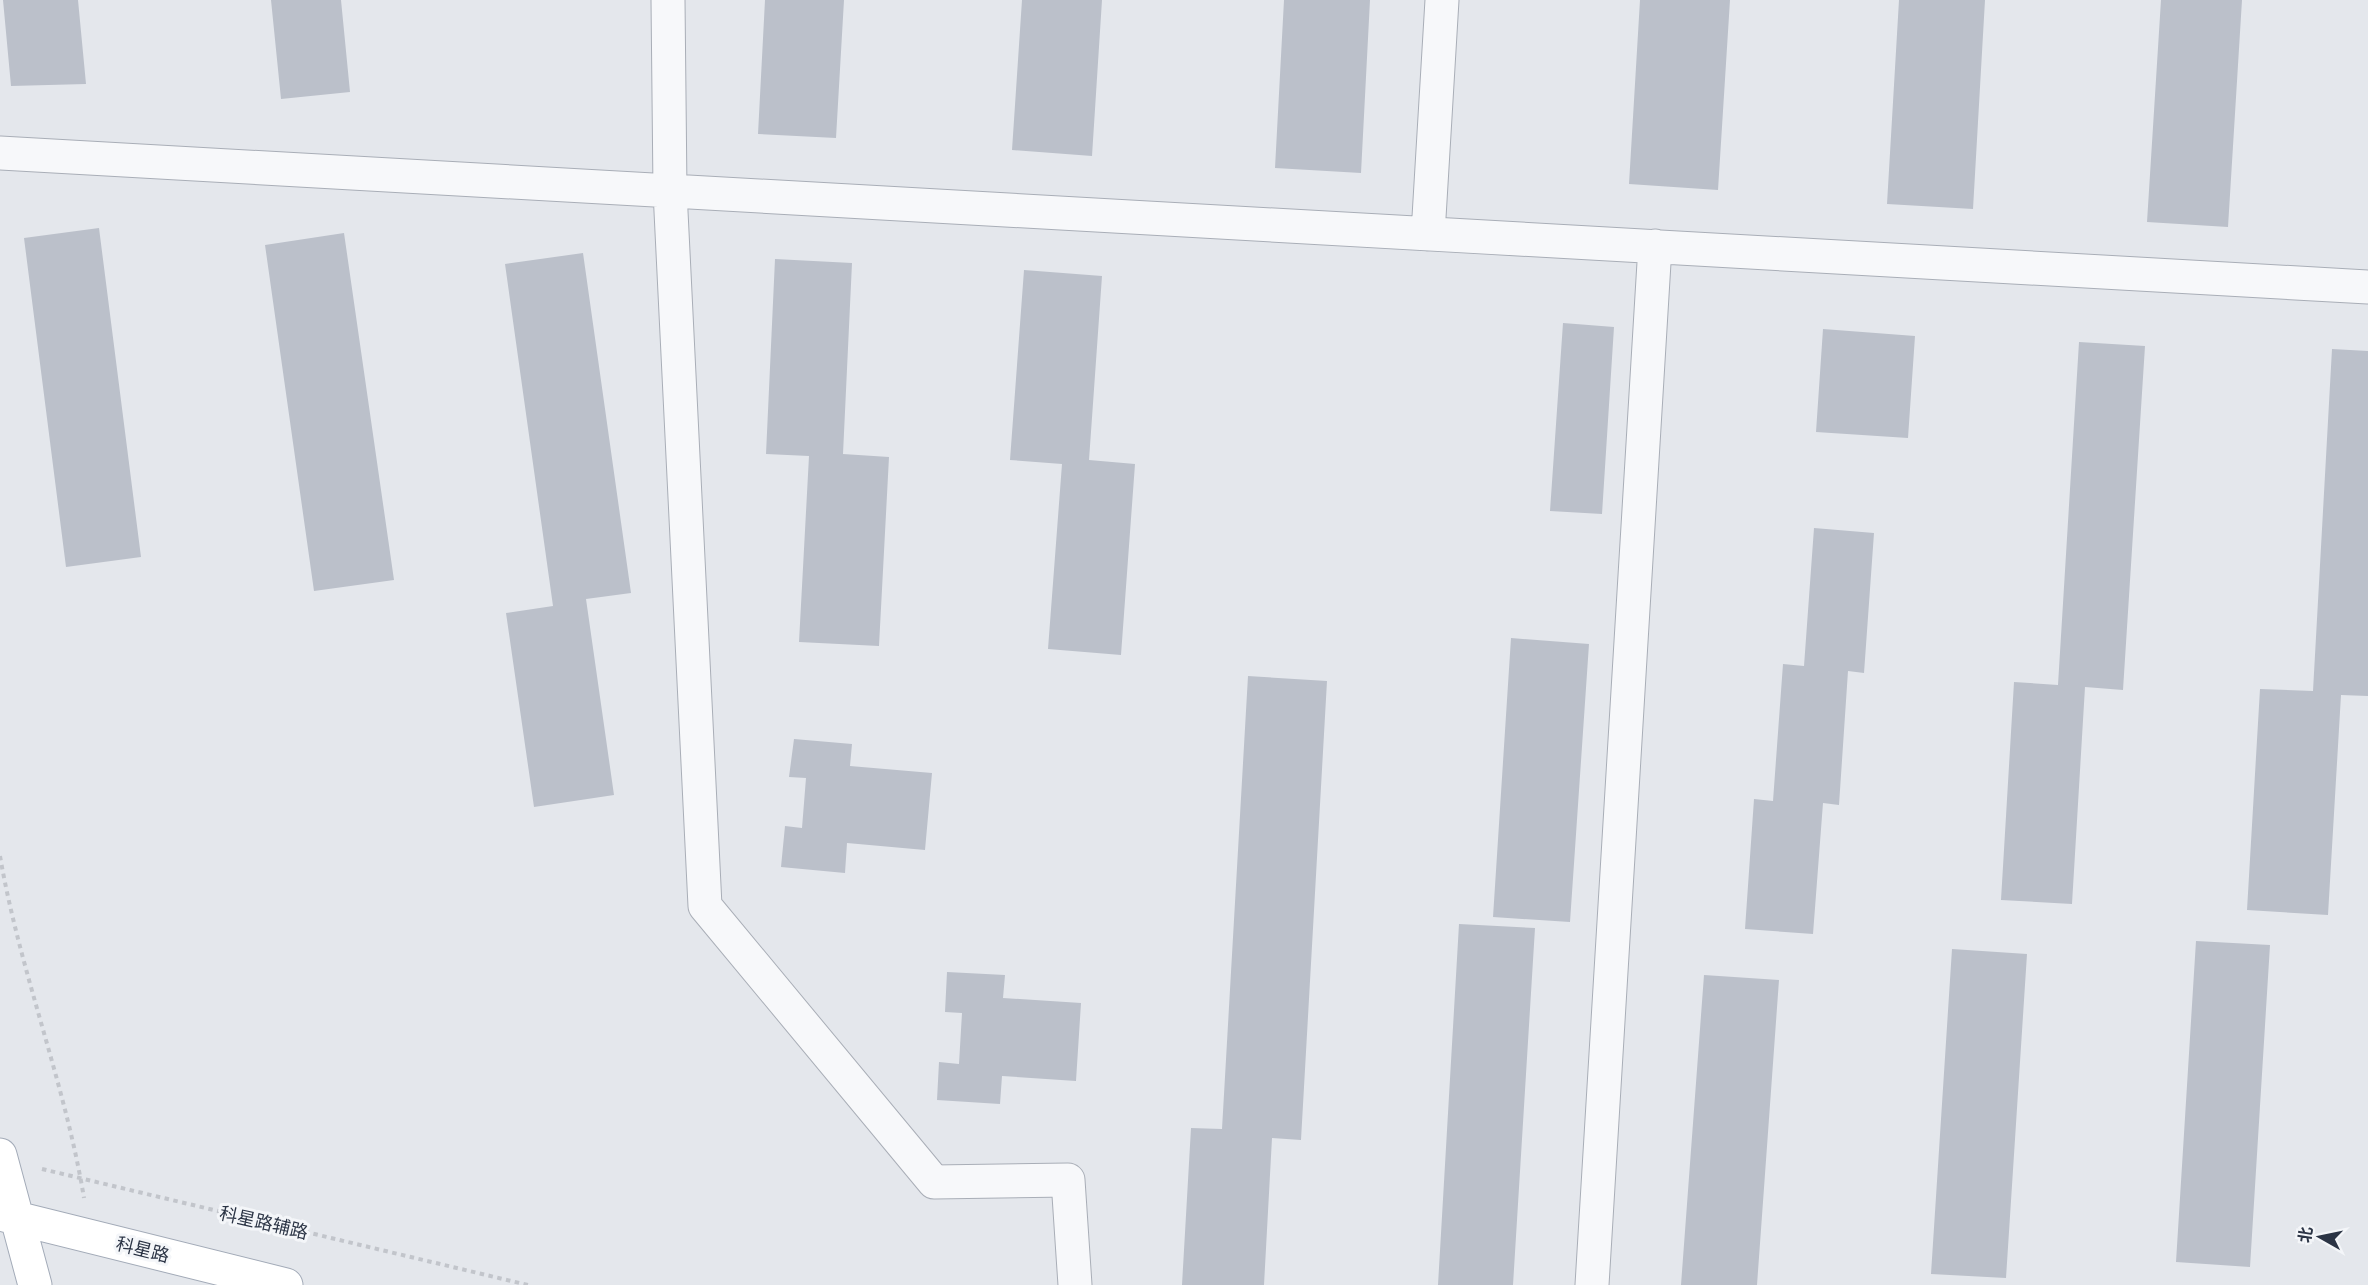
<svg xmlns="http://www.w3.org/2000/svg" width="2368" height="1285" font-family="Ubuntu,'Noto Sans SC',sans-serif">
<rect width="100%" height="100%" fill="#e4e7ec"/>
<path fill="#bbc0ca" d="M 3,0 L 78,0 L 86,84 L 11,86 Z
M 271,0 L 341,0 L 350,92 L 281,99 Z
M 765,0 L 844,0 L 836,138 L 758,134 Z
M 1022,0 L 1102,0 L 1092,156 L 1012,150 Z
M 1284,0 L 1370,0 L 1361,173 L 1275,168 Z
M 1640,0 L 1730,0 L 1718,190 L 1629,184 Z
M 1899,0 L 1985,0 L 1973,209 L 1887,204 Z
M 2161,0 L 2242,0 L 2228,227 L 2147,222 Z
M 99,228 L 141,557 L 66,567 L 24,238 Z
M 344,233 L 394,580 L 314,591 L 265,245 Z
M 583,253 L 631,593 L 586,599 L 614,795 L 534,807 L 506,613 L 553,606 L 505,264 Z
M 775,259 L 852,263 L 843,454 L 889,457 L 879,646 L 799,642 L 809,456 L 766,454 Z
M 1024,270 L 1102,276 L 1089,460 L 1135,464 L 1121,655 L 1048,649 L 1062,464 L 1010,460 Z
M 1563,323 L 1614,327 L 1602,514 L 1550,511 Z
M 1823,329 L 1915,336 L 1908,438 L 1816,432 Z
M 2079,342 L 2145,346 L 2123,690 L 2085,687 L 2072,904 L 2001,900 L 2014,682 L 2058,685 Z
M 2332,349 L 2368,351 L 2368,696 L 2341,695 L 2328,915 L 2247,910 L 2260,689 L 2313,691 Z
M 1814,528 L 1874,533 L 1864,673 L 1848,671 L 1839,805 L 1823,803 L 1813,934 L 1745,929 L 1754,799 L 1773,801 L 1783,664 L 1804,666 Z
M 1511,638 L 1589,644 L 1570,922 L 1493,917 Z
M 1248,676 L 1327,681 L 1301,1140 L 1272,1138 L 1264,1285 L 1182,1285 L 1191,1128 L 1222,1129 Z
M 794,739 L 852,744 L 850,766 L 932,773 L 925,850 L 847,843 L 845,873 L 781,867 L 785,826 L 802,828 L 806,778 L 789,777 Z
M 1459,924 L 1535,928 L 1513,1285 L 1438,1285 Z
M 2196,941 L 2270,945 L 2250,1267 L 2176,1262 Z
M 1952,949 L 2027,954 L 2006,1278 L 1931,1274 Z
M 947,972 L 1005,975 L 1003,998 L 1081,1003 L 1076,1081 L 1002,1076 L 1000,1104 L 937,1100 L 939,1062 L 959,1064 L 962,1013 L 945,1012 Z
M 1704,975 L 1779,980 L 1757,1285 L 1681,1285 Z"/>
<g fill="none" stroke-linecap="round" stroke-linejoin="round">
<defs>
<path id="minor" d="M 668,0 L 670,191 L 705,906 L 934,1182 L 1068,1180 L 1075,1285
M 0,153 L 2368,287
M 1428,234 L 1442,0
M 1592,1285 L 1655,246"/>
<path id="major" d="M 0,1155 L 35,1285
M 0,1214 L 286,1285"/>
</defs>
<use href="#minor" stroke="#a9aeb7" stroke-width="35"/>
<use href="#major" stroke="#a3abb8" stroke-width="35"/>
<path stroke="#c2c5cb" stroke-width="4" stroke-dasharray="4.5 4.5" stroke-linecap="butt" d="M 0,856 C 20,972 65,1083 84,1198
M 42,1169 L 528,1285"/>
<use href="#minor" stroke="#f7f8fa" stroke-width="33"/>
<use href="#major" stroke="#fff" stroke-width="33"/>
</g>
<g text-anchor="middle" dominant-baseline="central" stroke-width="6" stroke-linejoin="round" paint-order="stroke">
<g font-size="18" fill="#2b3445" stroke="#f4f6f9">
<text transform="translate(264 1222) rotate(13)">科星路辅路</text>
<text transform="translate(143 1249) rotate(14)">科星路</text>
</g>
</g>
<g transform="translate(2320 1237) rotate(279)" stroke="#f4f6f9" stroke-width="4.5" paint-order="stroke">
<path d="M0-4.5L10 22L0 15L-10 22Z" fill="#2b3445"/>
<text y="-9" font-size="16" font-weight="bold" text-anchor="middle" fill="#2b3445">北</text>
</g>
</svg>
